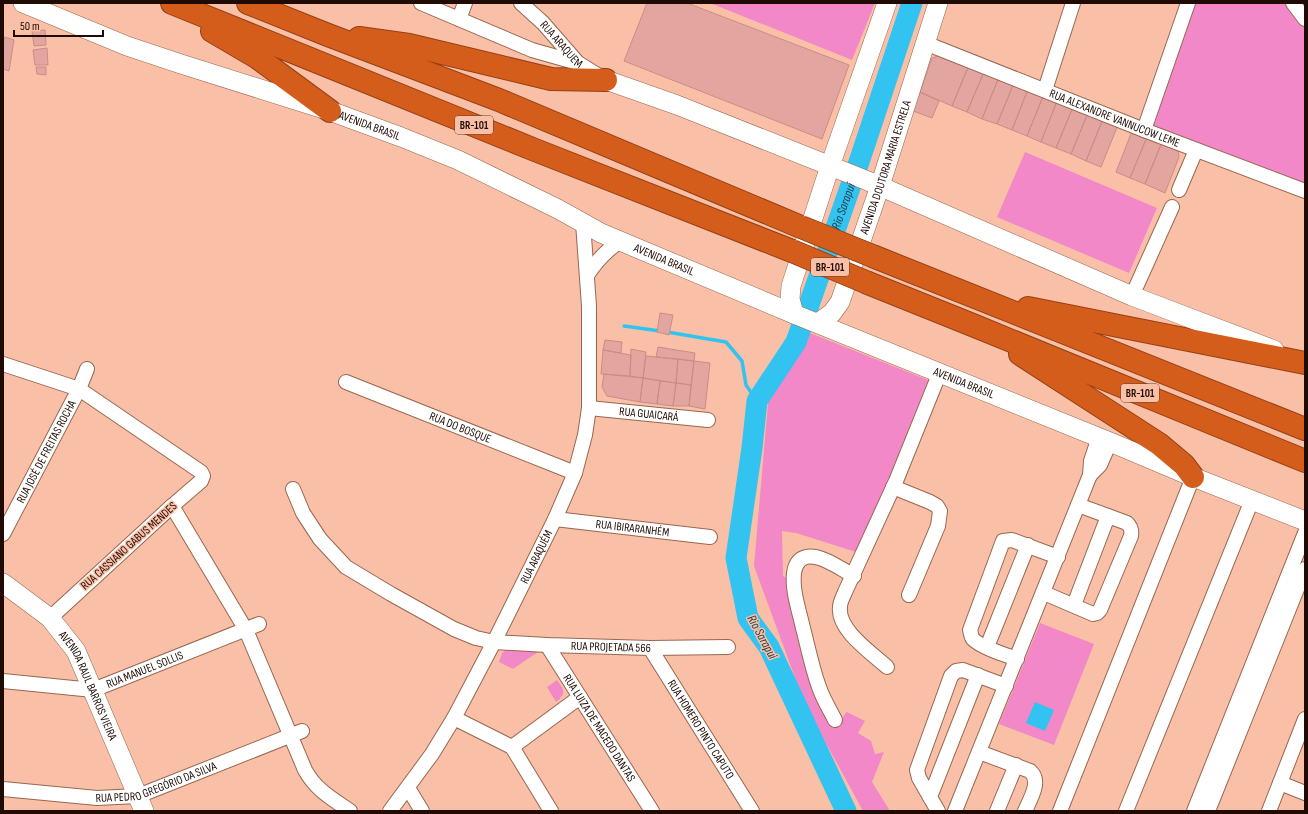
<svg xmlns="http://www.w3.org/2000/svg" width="1308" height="814" font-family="'Sofia Sans Condensed',sans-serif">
<rect width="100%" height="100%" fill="#f9c0a7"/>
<path fill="#f288c7" d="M 710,3 L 875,3 L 852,60 Z
M 1188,3 L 1293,3 L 1305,19 L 1305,191 L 1144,130 Z
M 1025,152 L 1157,208 L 1129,273 L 997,217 Z
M 805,331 L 928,380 L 859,553 L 796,533 L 782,531 L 783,576 L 789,580 L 835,726 L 847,712 L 865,721 L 858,733 L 871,741 L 875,754 L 884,752 L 872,782 L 890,811 L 863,811 L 805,705 L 754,566 L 769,392 L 801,343 Z
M 1040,623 L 1094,644 L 1054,745 L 999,724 Z
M 506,650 L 538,651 L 538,652 L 513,669 L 499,662 L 502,653 Z
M 557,680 C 564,690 567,693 556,702 L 547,687 Z"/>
<path fill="#32c3f0" d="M 1035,702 L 1054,710 L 1045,731 L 1026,723 Z"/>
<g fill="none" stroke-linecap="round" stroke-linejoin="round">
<path stroke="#32c3f0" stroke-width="3.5" d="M 624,326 L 660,331
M 667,332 L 726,342 L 742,361 L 746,385 L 757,401"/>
<path stroke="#32c3f0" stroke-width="21" id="s1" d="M 846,811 L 769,647 L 748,618 L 736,558 L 752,448 L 757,401 L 796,342 L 859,162 L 912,3"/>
</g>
<path fill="#e3a5a0" stroke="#c98d87" d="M 647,3 L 687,3 L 849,65 L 822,139 L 624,61 Z
M 45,30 L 46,45 L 34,46 L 32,31 Z
M 5,37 L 14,40 L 9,71 L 3,69 L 3,43 Z
M 47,48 L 48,65 L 35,65 L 33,50 Z
M 941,55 L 969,65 L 952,106 L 920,92 L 932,58 Z
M 969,65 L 984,72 L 967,112 L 952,106 Z
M 36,67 L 46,67 L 46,75 L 37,74 Z
M 984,72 L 999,77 L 982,119 L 967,112 Z
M 999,77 L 1014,83 L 997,124 L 982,119 Z
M 1014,83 L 1028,89 L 1012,130 L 997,124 Z
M 1028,89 L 1044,94 L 1027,136 L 1012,130 Z
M 919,92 L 939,101 L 932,118 L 913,111 Z
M 1044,94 L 1057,101 L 1041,142 L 1027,136 Z
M 1057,101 L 1073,107 L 1056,148 L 1041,142 Z
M 1073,107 L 1088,113 L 1071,154 L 1056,148 Z
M 1088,113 L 1103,119 L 1086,161 L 1071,154 Z
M 1103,119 L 1118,125 L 1101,167 L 1086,161 Z
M 1132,131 L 1147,137 L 1130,178 L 1116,172 Z
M 1147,137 L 1162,142 L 1145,184 L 1130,178 Z
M 1162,142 L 1178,150 L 1179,157 L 1165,193 L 1145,184 Z
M 660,313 L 673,315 L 669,335 L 657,332 Z
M 605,340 L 622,342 L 621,353 L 603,350 Z
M 658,347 L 695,353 L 694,361 L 656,357 Z
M 631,349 L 646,352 L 643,378 L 630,376 Z
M 603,350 L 631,355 L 630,376 L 601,374 Z
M 646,356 L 678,359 L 676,383 L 643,378 Z
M 678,359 L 694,361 L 691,385 L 676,383 Z
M 694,361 L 710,363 L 705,409 L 689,406 Z
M 604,374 L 643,378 L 640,402 L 607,396 L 602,387 Z
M 643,378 L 660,381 L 657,404 L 640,402 Z
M 660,381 L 676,383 L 673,406 L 657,404 Z
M 676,383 L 691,385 L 689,406 L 673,406 Z"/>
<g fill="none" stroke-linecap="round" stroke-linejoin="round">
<defs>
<g id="street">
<path d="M 421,3 L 532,50 L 578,63"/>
<path id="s2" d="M 521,3 L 543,23 L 578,63 L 604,79"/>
<path d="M 1293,3 L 1305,19"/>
<path d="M 459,19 L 465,3"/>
<path id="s3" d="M 925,43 L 1144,130 L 1305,191"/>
<path d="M 1045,90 L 1073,3"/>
<path d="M 1144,130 L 1188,3"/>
<path d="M 1179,190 L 1196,150"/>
<path d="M 588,274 C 597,260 606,251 620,241"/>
<path d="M 1132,296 L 1172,207"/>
<path d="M 3,364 L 79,389 L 201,472 L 203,476 L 201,481 L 172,506 L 50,618"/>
<path id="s4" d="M 346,382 L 575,473"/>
<path id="s5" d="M 589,408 L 708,420"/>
<path d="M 1090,475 L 1100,465 L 1110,442"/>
<path d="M 893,487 L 930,502 L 937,506 L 940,511 L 938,526 L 909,595"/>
<path id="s6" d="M 293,489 L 303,513 L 320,539 L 346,567 L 391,594 L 454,629 L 476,638 L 494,642 L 547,645 L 650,648 L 728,647"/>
<path d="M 172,506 L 246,630 L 305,770 C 316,790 331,798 350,811"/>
<path id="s7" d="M 555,519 L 710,537"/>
<path id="s8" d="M 3,534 L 79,389 L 87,369"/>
<path d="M 1044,593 L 1093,614 L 1097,613 L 1100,610 L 1131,536 C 1132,530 1131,527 1127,523 L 1078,505"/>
<path d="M 1074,605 L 1108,516"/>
<path id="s9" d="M 547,645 L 652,811"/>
<path d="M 987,647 L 1028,545"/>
<path id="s10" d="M 650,648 L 752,811"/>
<path d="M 1017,659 C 1006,655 980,647 973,639 C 971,637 971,633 970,630 L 1003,541 L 1012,540 L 1058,557"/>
<path d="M 887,667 C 872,653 837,630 840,607 C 840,602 843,597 845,592 L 896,481 L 940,372"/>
<path id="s11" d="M 3,681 L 93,690 L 259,624"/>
<path d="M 454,718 L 512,747 L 551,811"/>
<path d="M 835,720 C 830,710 823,699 819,687 C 812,668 808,647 803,628 C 799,610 792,591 794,573 C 795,566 798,559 806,557 C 821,554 841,569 854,576"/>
<path d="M 512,747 L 580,697"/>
<path d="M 979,752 L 1030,771 C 1042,781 1030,799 1025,811"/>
<path d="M 1280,783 L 1305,793"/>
<path d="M 408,788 L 422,811"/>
<path id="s12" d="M 3,789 L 97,798 L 138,796 L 302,731"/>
<path d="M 930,797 L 978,675"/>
<path id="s13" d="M 390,811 L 432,754 L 454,718 L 494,642 L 555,519 L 575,473 L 585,435 L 589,408 L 589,306 L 583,223"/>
<path d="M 938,811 L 919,778 L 917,770 L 951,676 L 956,671 L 963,670 L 1006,686"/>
<path d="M 955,811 L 1090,475 L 1091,461 L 1099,437"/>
<path d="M 997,811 L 1016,765"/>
<path d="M 1060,811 L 1193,477"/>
<path d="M 1126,811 L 1250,505"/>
<path d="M 1194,811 L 1305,533"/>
<path d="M 1208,811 L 1305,569"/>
<path d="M 1269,811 L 1305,719"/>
</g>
<g id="secondary">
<path id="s14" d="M 23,3 L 127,46 L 181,64 L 330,111 L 401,137 L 458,160 L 558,209 L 601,233 L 620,241 L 794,314 L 1110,442 L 1193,477 L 1305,521"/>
<path d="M 606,80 L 677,105 L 868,181 L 1132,296 L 1274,350"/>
<path d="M 794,314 L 790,299 L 791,286 L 830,166 L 887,3"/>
<path id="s15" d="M 818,323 L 832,313 L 840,302 L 880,186 L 938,3"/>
<path id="s16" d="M 3,583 L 50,618 L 76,651 L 144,811"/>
</g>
<path id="highway" d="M 172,3 L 535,150 L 792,251
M 248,3 L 328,35 L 499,100 L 801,227
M 212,31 L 258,58 L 330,111
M 359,38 L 409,45 L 551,79 L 606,80
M 875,257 L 1305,429
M 868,283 L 975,326 L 1305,461
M 1028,308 L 1305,363
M 1020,354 L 1159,444 L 1184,465 L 1193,477"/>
</defs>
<use href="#street" stroke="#99664f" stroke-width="16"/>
<use href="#secondary" stroke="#99664f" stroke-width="20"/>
<use href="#highway" stroke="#954014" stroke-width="24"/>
<use href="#street" stroke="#fff" stroke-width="14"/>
<use href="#secondary" stroke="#fff" stroke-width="19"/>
<use href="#highway" stroke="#d45d1c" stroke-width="22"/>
<defs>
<path id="highway-bridge" d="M 801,227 L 875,257
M 792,251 L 868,283"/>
</defs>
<use href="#highway-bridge" stroke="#954014" stroke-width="24" stroke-linecap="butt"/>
<use href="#highway-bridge" stroke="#d45d1c" stroke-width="22"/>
</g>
<g text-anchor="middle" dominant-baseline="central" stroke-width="3" stroke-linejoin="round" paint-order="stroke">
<g fill="#f9c0a7" stroke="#604135" stroke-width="1">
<rect x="455" y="116" width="38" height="18" rx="3"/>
<rect x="811" y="258" width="38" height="18" rx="3"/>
<rect x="1121" y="384" width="38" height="18" rx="3"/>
</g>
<g font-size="11" font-weight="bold" fill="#1f0b04">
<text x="474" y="125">BR-101</text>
<text x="830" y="267">BR-101</text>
<text x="1140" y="393">BR-101</text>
</g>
<g font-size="12" fill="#1f0b04" stroke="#f9c0a7">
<text stroke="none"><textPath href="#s2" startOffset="58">RUA ARAQUEM</textPath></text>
<text stroke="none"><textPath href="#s3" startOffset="204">RUA ALEXANDRE VANNUCOW LEME</textPath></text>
<text stroke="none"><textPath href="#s14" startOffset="368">AVENIDA BRASIL</textPath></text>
<text stroke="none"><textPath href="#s15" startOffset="173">AVENIDA DOUTORA MARIA ESTRELA</textPath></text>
<text stroke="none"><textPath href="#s14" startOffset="692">AVENIDA BRASIL</textPath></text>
<text stroke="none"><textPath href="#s14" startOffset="1016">AVENIDA BRASIL</textPath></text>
<text stroke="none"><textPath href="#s5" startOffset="60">RUA GUAICARÁ</textPath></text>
<text stroke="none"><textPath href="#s4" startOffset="123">RUA DO BOSQUE</textPath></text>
<text stroke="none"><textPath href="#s8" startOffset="93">RUA JOSÉ DE FREITAS ROCHA</textPath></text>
<text stroke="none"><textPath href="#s7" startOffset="78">RUA IBIRARANHÉM</textPath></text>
<text transform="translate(129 546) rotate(-42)">RUA CASSIANO GABUS MENDES</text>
<text stroke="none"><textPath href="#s13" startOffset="294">RUA ARAQUÉM</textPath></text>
<text stroke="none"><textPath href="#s6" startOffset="379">RUA PROJETADA 566</textPath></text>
<text stroke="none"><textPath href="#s11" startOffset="146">RUA MANUEL SOLLIS</textPath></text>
<text stroke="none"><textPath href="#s16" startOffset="137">AVENIDA RAUL BARROS VIEIRA</textPath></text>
<text stroke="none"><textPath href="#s9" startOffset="98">RUA LUIZA DE MACEDO DANTAS</textPath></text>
<text stroke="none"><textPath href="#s10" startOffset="96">RUA HOMERO PINTO CAPUTO</textPath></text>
<text stroke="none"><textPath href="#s12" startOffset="156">RUA PEDRO GREGÓRIO DA SILVA</textPath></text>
</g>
<g font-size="13" font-style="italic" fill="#24404b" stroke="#f9c0a7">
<text stroke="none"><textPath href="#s1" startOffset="651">Rio Sarapuí</textPath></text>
<text transform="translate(762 637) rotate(61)">Rio Sarapuí</text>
</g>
</g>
<rect width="1308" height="814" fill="none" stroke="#1f0b04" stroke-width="8"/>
<path d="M14 30v6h89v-6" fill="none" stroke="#1f0b04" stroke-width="2"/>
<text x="20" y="30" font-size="12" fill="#1f0b04" stroke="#f9c0a7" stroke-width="3" paint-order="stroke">50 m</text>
</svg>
